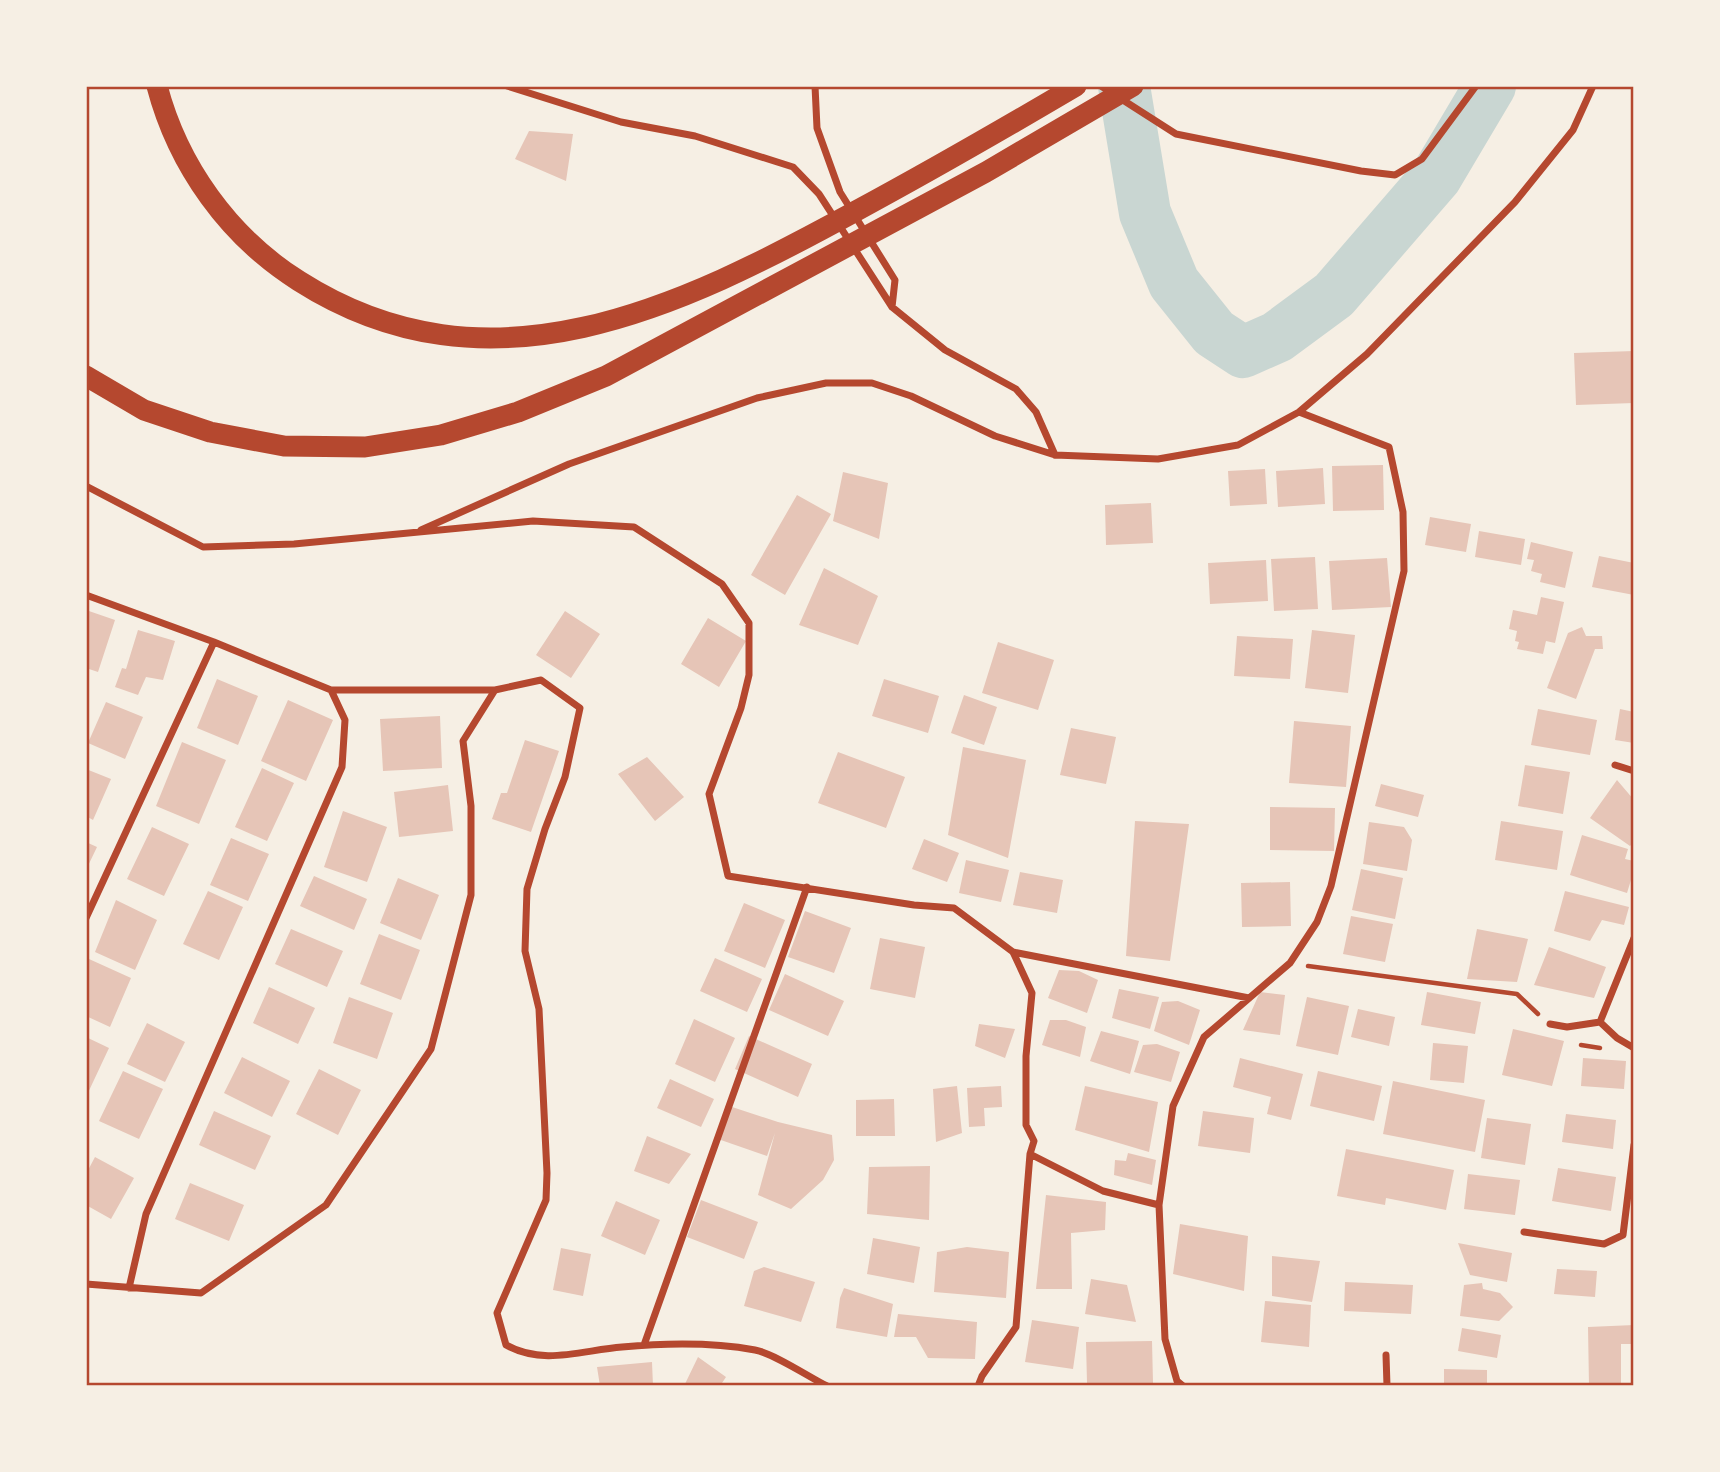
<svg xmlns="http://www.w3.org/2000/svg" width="1720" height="1472" font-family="'Nunito Sans',sans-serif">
<rect width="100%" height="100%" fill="#f6efe4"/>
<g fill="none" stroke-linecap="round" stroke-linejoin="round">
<path stroke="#c9d6d2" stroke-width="52" d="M 1124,86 L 1145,213 L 1174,283 L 1214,333 L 1243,352 L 1277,337 L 1334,295 L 1436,177 L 1490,86"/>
</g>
<path fill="#e6c5b7" d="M 529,131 L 573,134 L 566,181 L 515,159 Z
M 1634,351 L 1634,403 L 1576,405 L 1574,353 Z
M 1383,465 L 1384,510 L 1333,511 L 1332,466 Z
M 1323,468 L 1325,504 L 1278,507 L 1276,471 Z
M 1265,469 L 1267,504 L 1230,506 L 1228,471 Z
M 843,472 L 888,483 L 879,539 L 833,521 Z
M 797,495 L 831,514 L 785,595 L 751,575 Z
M 1151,503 L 1153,543 L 1106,545 L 1105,505 Z
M 1430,517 L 1471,524 L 1466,552 L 1425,545 Z
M 1479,531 L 1525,539 L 1521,565 L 1475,557 Z
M 1531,542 L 1573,552 L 1565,588 L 1540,582 L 1542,574 L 1531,571 L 1534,560 L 1527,559 Z
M 1599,556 L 1634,563 L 1634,595 L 1592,587 Z
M 1315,557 L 1318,609 L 1274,611 L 1271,559 Z
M 1387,558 L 1391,607 L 1332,610 L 1329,561 Z
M 1266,560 L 1268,601 L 1210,604 L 1208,563 Z
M 824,568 L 878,596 L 858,645 L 799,625 Z
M 1541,597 L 1564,602 L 1555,643 L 1546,641 L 1543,654 L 1517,649 L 1519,642 L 1515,641 L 1517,631 L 1509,629 L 1513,610 L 1537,615 Z
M 86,610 L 115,620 L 98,672 L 86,668 Z
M 565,611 L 600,634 L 571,678 L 536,655 Z
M 708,618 L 746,641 L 719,687 L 681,664 Z
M 1582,627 L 1586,636 L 1602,636 L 1603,649 L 1595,649 L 1576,699 L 1547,688 L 1568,633 Z
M 138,630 L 175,641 L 163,680 L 146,677 L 138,695 L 115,687 L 122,668 L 126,669 Z
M 1312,630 L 1355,635 L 1348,693 L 1305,688 Z
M 1237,636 L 1293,639 L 1290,679 L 1234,676 Z
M 998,642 L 1054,660 L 1038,710 L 982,693 Z
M 217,679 L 258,696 L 238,745 L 197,728 Z
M 884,679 L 939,696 L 928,733 L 872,716 Z
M 964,695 L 997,707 L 984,745 L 951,733 Z
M 288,700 L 333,720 L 306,781 L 261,761 Z
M 106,702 L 143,717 L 125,759 L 88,743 Z
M 1538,709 L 1597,720 L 1590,755 L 1531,745 Z
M 1620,709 L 1634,712 L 1634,743 L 1615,740 Z
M 440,716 L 442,768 L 383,771 L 380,719 Z
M 1294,721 L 1351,726 L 1346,787 L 1289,783 Z
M 1071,728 L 1116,737 L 1106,784 L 1060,775 Z
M 525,740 L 559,751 L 531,832 L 492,819 L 501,793 L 507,793 Z
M 182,742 L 226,760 L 199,824 L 156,806 Z
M 963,747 L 1026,760 L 1008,858 L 948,835 Z
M 838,752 L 905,777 L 886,828 L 818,803 Z
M 647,757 L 684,797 L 655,821 L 618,774 Z
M 1525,765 L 1570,772 L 1563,814 L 1518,806 Z
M 262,768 L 294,783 L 267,841 L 235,827 Z
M 86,769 L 111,779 L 93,820 L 86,816 Z
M 1617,780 L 1634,800 L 1634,842 L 1630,846 L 1590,818 Z
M 1381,784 L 1424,795 L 1418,817 L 1375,806 Z
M 448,785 L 453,831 L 399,837 L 394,792 Z
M 1270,807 L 1335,808 L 1334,851 L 1270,850 Z
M 343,811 L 387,827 L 367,882 L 324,867 Z
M 1135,821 L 1189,824 L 1170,961 L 1126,956 Z
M 1501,821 L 1563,831 L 1557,870 L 1495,860 Z
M 1369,822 L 1404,827 L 1412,840 L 1407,871 L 1363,864 Z
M 152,827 L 189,844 L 164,896 L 127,879 Z
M 1582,835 L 1628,849 L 1625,859 L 1634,861 L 1634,870 L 1627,893 L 1570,875 Z
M 231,838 L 269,854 L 248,901 L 210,885 Z
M 924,839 L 959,853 L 947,882 L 912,869 Z
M 86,842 L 97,847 L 86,870 Z
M 966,860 L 1009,870 L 1001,902 L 959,893 Z
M 1361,869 L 1403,878 L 1395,919 L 1352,910 Z
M 1020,872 L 1063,880 L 1057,913 L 1013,905 Z
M 314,876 L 367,899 L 354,930 L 300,906 Z
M 398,878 L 439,895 L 421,940 L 380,923 Z
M 1290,882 L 1291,926 L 1242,927 L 1241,883 Z
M 208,891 L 243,907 L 219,960 L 183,944 Z
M 1565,891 L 1629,907 L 1624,925 L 1602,920 L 1590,941 L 1554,931 Z
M 116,900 L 157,920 L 135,970 L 95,952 Z
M 744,903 L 785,920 L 765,968 L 724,951 Z
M 805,911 L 851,928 L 834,973 L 788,957 Z
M 1351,916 L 1393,924 L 1385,962 L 1343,954 Z
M 291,929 L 343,951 L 327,987 L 275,964 Z
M 1477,929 L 1528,939 L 1517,982 L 1467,979 Z
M 379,934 L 420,950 L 401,1000 L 360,984 Z
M 880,938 L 925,947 L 915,998 L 870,989 Z
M 1549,947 L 1606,967 L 1594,998 L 1534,985 Z
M 715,958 L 762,979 L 747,1012 L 700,991 Z
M 89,959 L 131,978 L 110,1027 L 86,1016 L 86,967 Z
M 1059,970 L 1079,971 L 1098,980 L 1087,1013 L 1048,998 Z
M 785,974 L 844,1001 L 828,1036 L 769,1010 Z
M 269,987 L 315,1008 L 298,1044 L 253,1023 Z
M 1119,989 L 1159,997 L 1150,1029 L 1112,1018 Z
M 1260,992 L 1285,995 L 1280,1035 L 1243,1030 Z
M 1427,992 L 1481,1002 L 1475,1034 L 1421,1025 Z
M 349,997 L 393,1013 L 377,1059 L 333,1043 Z
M 1307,997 L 1349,1006 L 1338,1055 L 1296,1046 Z
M 1178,1001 L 1200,1010 L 1189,1045 L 1154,1031 L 1162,1002 Z
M 1358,1009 L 1395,1017 L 1389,1046 L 1351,1037 Z
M 694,1019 L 735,1038 L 715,1082 L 675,1064 Z
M 1050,1020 L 1066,1020 L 1086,1027 L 1080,1057 L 1042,1045 Z
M 147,1023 L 185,1042 L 165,1082 L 127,1064 Z
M 979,1024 L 1015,1029 L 1005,1058 L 975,1046 Z
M 1513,1029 L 1564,1041 L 1552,1086 L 1502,1075 Z
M 1101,1031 L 1139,1041 L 1130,1074 L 1090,1061 Z
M 749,1036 L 812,1064 L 798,1097 L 735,1069 Z
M 86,1037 L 109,1048 L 86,1097 Z
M 1433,1043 L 1468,1046 L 1464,1083 L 1430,1080 Z
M 1157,1044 L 1180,1052 L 1171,1082 L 1134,1072 L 1143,1045 Z
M 242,1057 L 290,1081 L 272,1117 L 224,1093 Z
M 1240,1058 L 1303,1074 L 1291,1120 L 1267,1114 L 1271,1097 L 1233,1087 Z
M 1583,1058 L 1626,1061 L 1624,1089 L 1581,1086 Z
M 319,1069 L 361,1090 L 338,1135 L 296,1114 Z
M 123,1071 L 163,1089 L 139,1139 L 99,1121 Z
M 1318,1071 L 1382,1086 L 1374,1121 L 1310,1106 Z
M 670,1079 L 714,1099 L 701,1127 L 657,1108 Z
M 1393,1081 L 1485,1100 L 1475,1152 L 1383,1134 Z
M 957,1086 L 962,1133 L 936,1142 L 933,1089 Z
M 1001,1086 L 1002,1107 L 984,1108 L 985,1126 L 969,1127 L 967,1088 Z
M 1085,1086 L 1158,1102 L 1149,1152 L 1075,1130 Z
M 894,1099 L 895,1136 L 856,1136 L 856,1100 Z
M 729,1106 L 778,1122 L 832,1135 L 834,1160 L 823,1180 L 791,1209 L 758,1195 L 775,1133 L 767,1156 L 718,1139 Z
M 214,1111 L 271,1136 L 255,1170 L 199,1145 Z
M 1203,1111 L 1254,1118 L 1250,1153 L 1198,1146 Z
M 1566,1114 L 1616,1120 L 1613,1149 L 1562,1142 Z
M 1487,1118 L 1531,1124 L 1525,1165 L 1481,1158 Z
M 647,1136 L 691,1154 L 669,1184 L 634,1171 Z
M 1346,1149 L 1454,1170 L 1446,1210 L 1386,1198 L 1385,1205 L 1337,1196 Z
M 1128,1153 L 1156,1160 L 1152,1185 L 1114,1175 L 1115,1160 L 1126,1161 Z
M 95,1157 L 134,1178 L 111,1219 L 86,1205 L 86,1174 Z
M 930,1166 L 929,1220 L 867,1214 L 869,1167 Z
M 1558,1168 L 1616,1177 L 1611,1211 L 1552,1201 Z
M 1468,1174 L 1520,1180 L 1515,1215 L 1464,1209 Z
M 190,1183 L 244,1205 L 229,1241 L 175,1219 Z
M 1046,1195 L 1106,1202 L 1105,1230 L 1071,1233 L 1072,1289 L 1036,1289 Z
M 701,1200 L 758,1222 L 744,1259 L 687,1237 Z
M 616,1201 L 660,1220 L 645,1255 L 601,1236 Z
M 1180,1224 L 1248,1236 L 1244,1291 L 1173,1274 Z
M 873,1238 L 920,1247 L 914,1283 L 867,1274 Z
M 1458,1243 L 1512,1253 L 1507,1282 L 1470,1275 Z
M 967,1247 L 1009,1252 L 1006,1298 L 934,1292 L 937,1252 Z
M 561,1248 L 591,1254 L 583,1296 L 553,1290 Z
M 1272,1256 L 1320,1261 L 1312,1302 L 1272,1296 Z
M 764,1267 L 815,1282 L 801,1322 L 744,1306 L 754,1271 Z
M 1557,1269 L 1597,1271 L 1595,1297 L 1554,1294 Z
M 1091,1279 L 1127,1285 L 1136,1322 L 1085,1314 Z
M 1345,1282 L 1413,1285 L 1411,1314 L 1344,1311 Z
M 1482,1283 L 1483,1289 L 1500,1293 L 1513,1307 L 1499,1321 L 1460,1316 L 1464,1285 Z
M 844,1288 L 893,1304 L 887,1337 L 836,1328 L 840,1298 Z
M 1265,1301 L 1311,1305 L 1309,1347 L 1261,1342 Z
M 898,1314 L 977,1322 L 975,1359 L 928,1358 L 916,1337 L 894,1337 Z
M 1032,1320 L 1079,1327 L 1073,1369 L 1025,1362 Z
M 1634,1325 L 1634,1344 L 1621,1344 L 1621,1386 L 1589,1386 L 1588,1327 Z
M 1462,1328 L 1501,1335 L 1497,1358 L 1458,1351 Z
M 1152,1341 L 1153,1383 L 1087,1383 L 1086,1342 Z
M 698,1357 L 726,1377 L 720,1386 L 684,1386 Z
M 652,1362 L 653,1386 L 600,1386 L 597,1367 Z
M 1444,1369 L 1487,1370 L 1487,1386 L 1444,1386 Z"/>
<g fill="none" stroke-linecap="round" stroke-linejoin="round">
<path stroke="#b5482f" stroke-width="4.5" d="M 1308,966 L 1517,994 L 1538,1014
M 1581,1045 L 1600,1048"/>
<path stroke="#b5482f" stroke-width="7" d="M 507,86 L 621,122 L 695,136 L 793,167 L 819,194 L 892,307 L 945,350 L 1016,389 L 1036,412 L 1055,455
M 815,86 L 817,128 L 840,192 L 895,280 L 892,307
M 1101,86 L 1176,134 L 1361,171 L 1395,175 L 1422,159 L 1476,86
M 86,486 L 203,547 L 294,544 L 533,521 L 634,527 L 722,584 L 749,623 L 749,675 L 741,708 L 709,794 L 728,876 L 914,905 L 954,908 L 1013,952 L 1032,993 L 1026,1056 L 1026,1125 L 1034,1141 L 1030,1154 L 1103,1191 L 1159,1205
M 421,530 L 569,464 L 757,398 L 826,383 L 872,383 L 911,396 L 995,436 L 1055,455 L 1158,459 L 1238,445 L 1299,412 L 1367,354 L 1515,202 L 1573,130 L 1593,86
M 86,595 L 214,642 L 331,690 L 345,720 L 342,767 L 146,1214 L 129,1288
M 331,690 L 495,690
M 1615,765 L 1634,771
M 86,918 L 214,642
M 1013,952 L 1249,998
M 1600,1022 L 1634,938
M 1600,1022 L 1617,1038 L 1634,1048
M 1550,1024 L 1567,1027 L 1600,1022
M 1524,1232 L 1604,1244 L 1623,1235 L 1634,1145
M 86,1284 L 201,1293 L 326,1205 L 431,1049 L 471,895 L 471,806 L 463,741 L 495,690 L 541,680 L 580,708 L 565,777 L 545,829 L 527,889 L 525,951 L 539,1009 L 547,1173 L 546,1200 L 497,1313 L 506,1345 C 543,1366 583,1350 622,1347 C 666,1343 711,1342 755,1350 C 773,1353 809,1377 827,1386
M 644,1345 L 807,887
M 1386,1355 L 1387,1386
M 978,1386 L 982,1376 L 1016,1327 L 1030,1154
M 1183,1386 L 1177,1381 L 1165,1339 L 1159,1205 L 1173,1106 L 1204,1037 L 1290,963 L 1317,922 L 1331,886 L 1404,571 L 1403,512 L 1389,447 L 1299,412"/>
<path stroke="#b5482f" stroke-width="21" d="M 157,86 C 178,166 229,237 299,281 C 489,402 681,307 856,211 C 930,171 1003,129 1076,86
M 86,376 L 144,410 L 210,432 L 284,446 L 365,447 L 441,435 L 518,412 L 606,376 L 986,172 L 1133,86"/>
</g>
<rect width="1720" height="1472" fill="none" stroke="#f6efe4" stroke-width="175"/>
<rect x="88" y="88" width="1544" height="1296" fill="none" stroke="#b5482f" stroke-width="2.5"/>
</svg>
